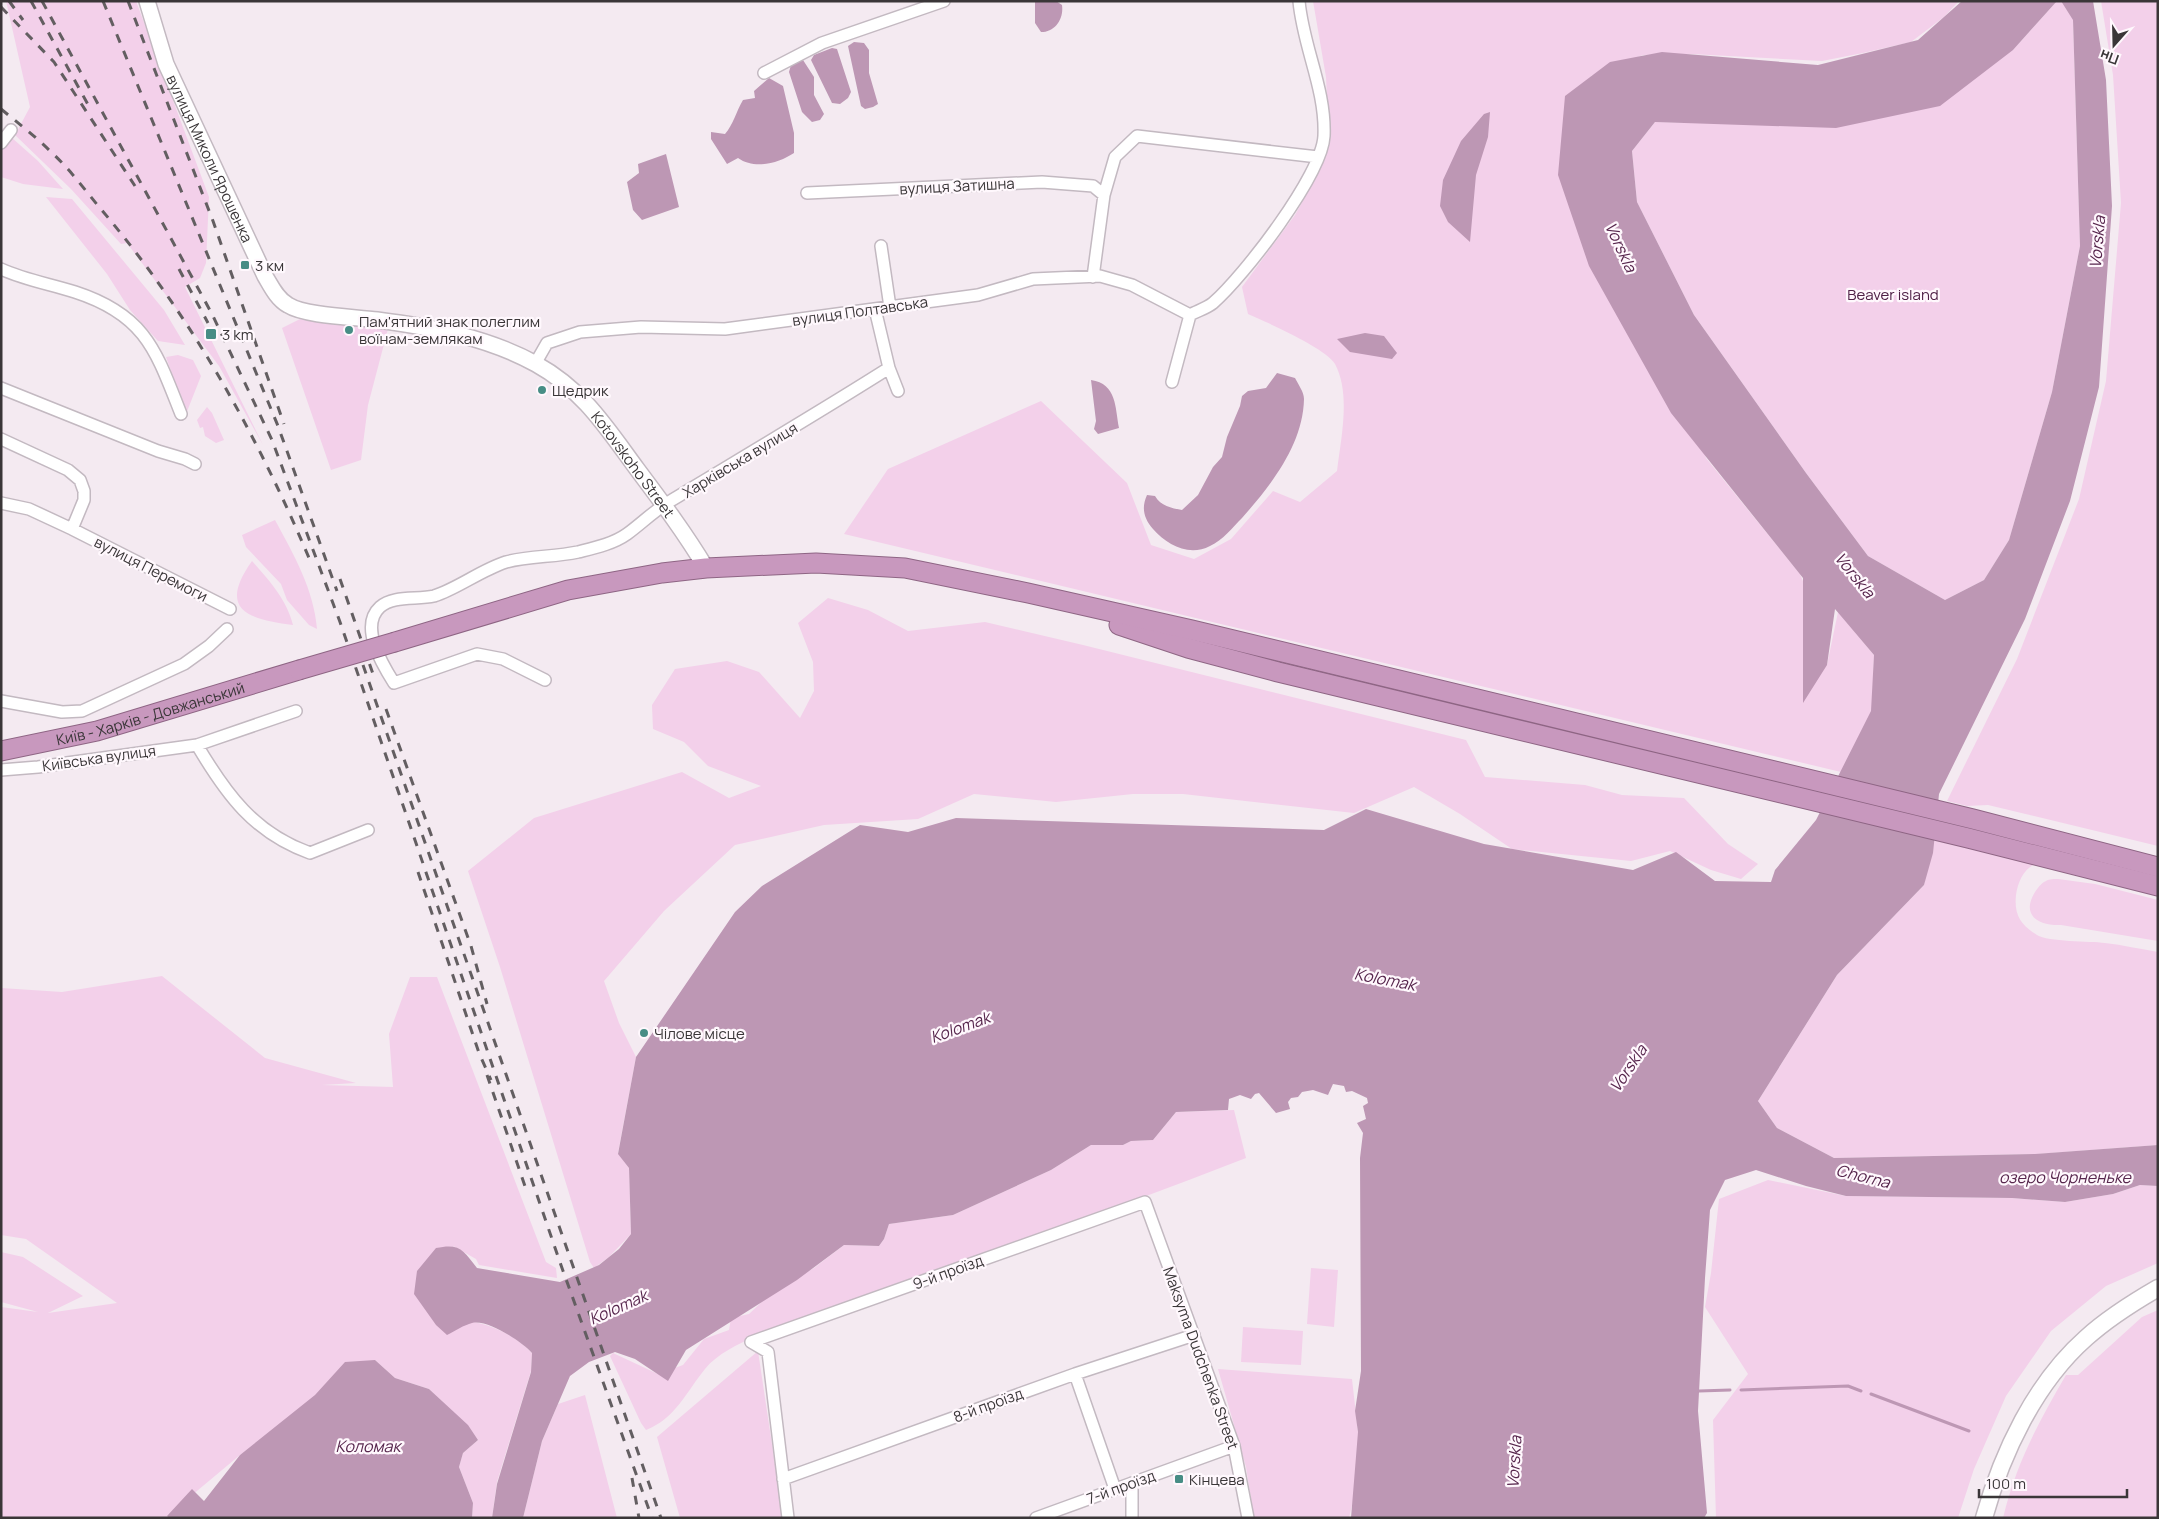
<svg xmlns="http://www.w3.org/2000/svg" width="2159" height="1519" font-family="Manrope,sans-serif">
<rect width="100%" height="100%" fill="#f4eaf1"/>
<path fill="#f3d0ea" d="M 6,1 L 136,1 L 209,197 L 206,263 L 200,278 L 185,287 L 263,445 L 219,366 L 127,243 L 121,244 L 71,189 L 15,135 L 30,107 Z
M 1313,1 L 1959,1 L 1944,17 L 1911,42 L 1863,53 L 1822,61 L 1691,54 L 1643,55 L 1591,76 L 1706,458 L 1800,574 L 1809,596 L 1827,665 L 1838,612 L 1874,655 L 1872,711 L 1841,772 L 844,534 L 888,469 L 1041,401 L 1127,483 L 1151,545 L 1194,559 L 1231,539 L 1273,491 L 1300,502 L 1337,471 C 1341,438 1351,394 1335,364 C 1326,348 1266,322 1248,314 L 1242,287 L 1295,215 L 1317,175 L 1329,143 L 1326,77 Z
M 2057,1 L 2061,1 L 2073,19 L 2080,246 L 2052,392 L 2009,540 L 1984,580 L 1945,600 L 1868,556 L 1806,473 L 1694,315 L 1637,202 L 1632,151 L 1655,122 L 1707,123 L 2013,50 Z
M 2101,1 L 2158,1 L 2158,846 L 1988,805 L 1967,806 L 1947,801 L 2017,659 L 2079,499 L 2106,381 L 2121,203 L 2113,75 Z
M 11,137 L 38,161 L 63,189 L 23,184 L 1,177 L 1,150 Z
M 46,197 L 72,199 L 164,310 L 185,345 L 158,341 L 130,310 L 107,274 Z
M 300,319 L 388,329 L 368,405 L 361,460 L 331,470 L 282,328 Z
M 178,355 L 193,360 L 201,376 L 186,414 L 166,357 Z
M 207,407 L 212,413 L 224,440 L 216,443 L 205,436 L 203,427 L 200,428 L 197,420 Z
M 275,520 C 294,555 314,590 317,629 L 309,625 L 287,600 L 281,584 L 246,547 L 242,535 Z
M 252,561 C 269,580 287,600 293,625 C 246,619 218,609 252,561 Z
M 828,598 L 868,610 L 908,631 L 985,622 L 1083,645 L 1466,740 L 1485,777 L 1585,785 L 1622,795 L 1684,798 L 1728,844 L 1758,864 L 1741,879 L 1711,870 L 1670,851 L 1631,861 L 1512,849 L 1460,814 L 1414,787 L 1354,813 L 1183,794 L 1133,794 L 1056,802 L 974,794 L 918,819 L 824,825 L 735,845 L 664,911 L 604,981 L 619,1023 L 636,1057 L 618,1153 L 629,1168 L 631,1234 L 609,1257 L 594,1268 L 590,1262 L 500,967 L 468,871 L 534,818 L 682,772 L 729,798 L 761,786 L 708,766 L 684,742 L 653,729 L 652,705 L 675,669 L 727,661 L 759,672 L 800,718 L 814,691 L 813,662 L 798,623 Z
M 1931,840 L 1966,846 L 2035,864 C 2023,870 2018,882 2016,895 C 2014,914 2020,925 2037,935 C 2048,942 2090,941 2105,943 C 2123,945 2140,949 2158,952 L 2158,1145 L 2037,1154 L 1834,1158 L 1777,1128 L 1758,1101 L 1837,975 L 1924,885 Z
M 2058,879 L 2095,884 L 2158,900 L 2158,941 L 2061,925 C 2040,926 2020,916 2035,892 C 2037,889 2042,882 2046,881 C 2049,879 2055,879 2058,879 Z
M 162,976 L 265,1058 L 356,1083 L 322,1085 L 393,1087 L 389,1034 L 410,977 L 437,977 L 546,1262 L 556,1268 L 557,1278 L 479,1265 L 476,1259 L 453,1246 L 474,1322 C 495,1326 517,1337 532,1353 L 531,1371 L 497,1482 L 492,1518 L 472,1518 L 473,1503 L 459,1467 L 463,1453 L 478,1440 L 468,1426 L 429,1389 L 395,1378 L 375,1360 L 240,1455 L 167,1516 L 169,1518 L 1,1518 L 1,1307 L 38,1312 L 1,1302 L 1,1252 L 23,1257 L 83,1296 L 48,1313 L 117,1303 L 26,1239 L 1,1235 L 1,988 L 62,992 Z
M 1234,1110 L 1246,1158 C 1142,1199 1036,1236 930,1273 C 872,1294 813,1312 756,1336 C 738,1344 717,1354 705,1369 C 687,1391 675,1419 646,1430 L 641,1423 L 610,1356 L 613,1353 L 658,1374 L 683,1365 L 704,1339 L 729,1330 L 731,1318 L 749,1314 L 773,1291 L 814,1268 L 844,1245 L 879,1246 L 884,1239 L 889,1224 L 953,1215 L 1051,1170 L 1091,1145 L 1123,1145 L 1131,1141 L 1153,1140 L 1176,1112 Z
M 1768,1180 L 1846,1196 L 2012,1198 L 2065,1202 L 2113,1194 L 2140,1185 L 2158,1186 L 2158,1263 L 2106,1286 L 2051,1331 L 2006,1396 L 1974,1469 L 1958,1518 L 1716,1518 L 1713,1420 L 1748,1374 L 1705,1307 L 1711,1273 L 1719,1199 Z
M 1311,1268 L 1338,1270 L 1334,1327 L 1307,1324 Z
M 2158,1310 L 2158,1518 L 2003,1518 C 2016,1464 2038,1423 2066,1375 L 2078,1375 L 2142,1317 Z
M 1243,1327 L 1303,1331 L 1301,1365 L 1241,1362 Z
M 758,1351 L 783,1518 L 680,1518 L 657,1437 Z
M 1218,1369 L 1352,1379 L 1358,1432 L 1358,1480 L 1349,1518 L 1254,1518 L 1246,1467 Z
M 585,1395 L 617,1518 L 523,1518 L 542,1441 L 558,1404 Z"/>
<path fill="#bd97b4" d="M 1035,1 L 1056,1 L 1062,5 C 1064,19 1055,32 1041,32 L 1035,23 Z
M 1962,1 L 2057,1 L 2013,50 L 1940,106 L 1836,128 L 1655,122 L 1632,151 L 1637,202 L 1694,315 L 1806,473 L 1868,556 L 1945,600 L 1984,580 L 2009,540 L 2052,392 L 2080,246 L 2073,20 L 2061,1 L 2093,1 L 2106,80 L 2112,206 L 2099,387 L 2070,501 L 2025,619 L 1939,794 L 1933,853 L 1924,885 L 1837,975 L 1758,1101 L 1777,1128 L 1834,1158 L 2035,1154 L 2158,1145 L 2158,1186 L 2140,1185 L 2113,1194 L 2065,1202 L 2012,1198 L 1846,1196 L 1806,1186 L 1756,1170 L 1725,1180 L 1710,1210 L 1705,1278 L 1698,1411 L 1707,1513 L 1704,1518 L 1351,1518 L 1358,1432 L 1355,1411 L 1361,1371 L 1360,1158 L 1363,1133 L 1357,1123 L 1366,1119 L 1363,1106 L 1368,1103 L 1367,1098 L 1352,1091 L 1346,1092 L 1344,1086 L 1333,1084 L 1328,1095 L 1313,1090 L 1302,1092 L 1298,1097 L 1291,1098 L 1288,1102 L 1290,1109 L 1276,1113 L 1259,1093 L 1255,1094 L 1251,1099 L 1240,1095 L 1229,1099 L 1228,1110 L 1176,1112 L 1153,1140 L 1131,1141 L 1123,1145 L 1091,1145 L 1051,1170 L 953,1215 L 889,1224 L 884,1239 L 879,1246 L 844,1245 L 797,1280 L 686,1350 L 668,1381 L 635,1359 L 615,1352 L 589,1362 L 570,1376 L 542,1441 L 523,1518 L 492,1518 L 497,1484 L 531,1372 L 532,1353 C 522,1342 488,1319 472,1323 C 464,1325 455,1331 447,1335 L 436,1325 L 414,1294 L 417,1271 L 436,1248 C 460,1243 463,1250 477,1268 L 560,1282 L 599,1265 L 619,1249 L 631,1234 L 629,1168 L 618,1154 L 636,1057 L 735,912 L 762,886 L 860,825 L 908,832 L 956,818 L 1324,830 L 1366,809 L 1484,844 L 1633,870 L 1676,852 L 1715,881 L 1771,882 L 1775,870 L 1816,820 L 1871,711 L 1874,655 L 1835,609 L 1827,665 L 1803,703 L 1803,578 L 1671,413 L 1589,266 L 1558,175 L 1565,96 L 1610,62 L 1662,52 L 1818,65 L 1918,40 Z
M 854,42 L 864,43 L 869,50 L 869,73 L 878,104 L 873,107 L 865,109 L 861,106 L 848,46 Z
M 832,48 L 837,49 L 851,92 L 848,98 L 840,104 L 832,103 L 811,60 L 814,55 Z
M 803,60 L 814,77 L 814,95 L 824,114 L 820,120 L 812,122 L 802,112 L 789,72 L 791,65 Z
M 769,78 L 783,86 L 794,133 L 794,153 C 779,163 755,170 738,158 L 727,164 L 711,139 L 711,132 L 725,134 C 733,125 736,112 743,100 L 755,98 L 754,91 Z
M 1490,112 L 1488,137 L 1476,175 L 1470,242 L 1448,222 L 1440,206 L 1443,180 L 1461,141 L 1484,114 Z
M 666,154 L 679,207 L 642,220 L 633,210 L 627,182 L 639,173 L 638,164 Z
M 1365,333 L 1384,336 L 1397,353 L 1392,359 L 1350,352 L 1337,339 Z
M 1277,373 L 1295,378 C 1298,384 1304,392 1304,399 C 1303,445 1271,485 1242,518 C 1232,528 1223,540 1210,546 C 1189,557 1167,545 1153,529 C 1144,519 1141,508 1147,495 L 1155,496 C 1161,506 1171,508 1182,510 L 1198,495 L 1213,467 L 1222,457 L 1227,437 L 1240,406 L 1242,396 L 1248,391 L 1266,388 Z
M 1091,380 C 1117,384 1115,407 1119,428 L 1098,434 L 1094,429 L 1096,421 Z
M 375,1360 L 395,1378 L 429,1389 L 468,1425 L 478,1440 L 463,1453 L 459,1467 L 473,1503 L 472,1518 L 169,1518 L 167,1516 L 192,1489 L 204,1501 L 240,1455 L 315,1395 L 345,1362 Z"/>
<g fill="none" stroke-linecap="round" stroke-linejoin="round">
<path stroke="#bd97b4" stroke-width="3" d="M 1741,1390 L 1848,1386 L 1861,1391
M 1699,1391 L 1730,1390
M 1871,1394 L 1969,1431"/>
<defs>
<path id="minor" d="M 764,73 L 822,43 L 944,1
M 1,143 L 11,130
M 807,193 L 1042,182 L 1093,186 L 1104,195
M 881,246 L 890,307
M 1,269 C 25,280 50,284 75,292 C 146,315 156,351 181,414
M 1093,277 L 1104,195 L 1115,157 L 1137,136 L 1318,157
M 1190,315 C 1197,311 1207,308 1213,303 C 1244,276 1322,175 1324,136 C 1326,89 1303,47 1299,1
M 535,364 L 547,343 L 580,332 L 641,327 L 725,329 L 978,295 L 1033,279 L 1100,276 L 1132,285 L 1190,315
M 889,368 L 898,391
M 1172,382 L 1190,315
M 1,388 L 158,451 L 185,459 L 195,464
M 1,439 L 68,470 L 80,480 L 84,491 L 84,500 L 72,529
M 1,503 L 29,509 L 72,529 L 230,609
M 545,680 L 503,659 L 477,654 L 394,683 C 382,664 359,626 380,607 C 393,595 417,600 434,596 C 457,589 481,570 506,562 C 529,556 554,557 578,552 C 594,548 613,544 627,534 C 642,523 656,509 672,500 C 745,456 818,413 889,368 L 875,309
M 1,701 L 62,712 L 82,711 L 184,664 L 209,646 L 227,629
M 197,745 C 226,794 254,833 310,853 L 368,830
M 1,770 L 38,767 L 197,745 L 296,711
M 751,1342 L 1145,1202 L 1234,1446 L 1248,1518
M 751,1342 L 768,1352 L 788,1518
M 1075,1374 L 1115,1489
M 783,1479 L 1075,1374 L 1194,1335
M 1036,1518 L 1234,1446
M 1132,1518 L 1132,1483"/>
<g id="tertiary">
<path id="s1" d="M 147,1 L 166,64 L 265,276 C 271,286 277,299 288,305 C 305,316 355,317 377,320 C 431,327 487,337 536,364 C 583,390 606,427 637,469 C 661,501 685,533 706,568"/>
</g>
<path id="secondary" d="M 1984,1518 C 2002,1453 2035,1383 2086,1338 C 2108,1318 2132,1303 2158,1288"/>
<g id="trunk">
<path d="M 1119,625 L 1188,648 L 1278,672 L 1968,838 L 2158,886"/>
<path d="M 395,642 L 568,590 L 662,573 L 706,568 L 816,563 L 905,568 L 1028,593 L 1192,630 L 1973,819 L 2158,867"/>
<path id="s2" d="M 1,751 L 97,731 L 299,670"/>
</g>
</defs>
<use href="#minor" stroke="#c3b9c1" stroke-width="14"/>
<use href="#tertiary" stroke="#c3b9c1" stroke-width="18"/>
<use href="#secondary" stroke="#c3b9c1" stroke-width="19"/>
<use href="#trunk" stroke="#8e6584" stroke-width="21"/>
<use href="#minor" stroke="#fff" stroke-width="11"/>
<use href="#tertiary" stroke="#fff" stroke-width="15"/>
<use href="#secondary" stroke="#fff" stroke-width="16"/>
<use href="#trunk" stroke="#c898be" stroke-width="19"/>
<path stroke="#635e61" stroke-width="3" stroke-dasharray="9 9" stroke-linecap="butt" d="M 9,1 L 23,20
M 31,1 L 91,110
M 42,1 L 212,314 L 272,440 L 340,622 L 562,1268 L 652,1518
M 103,1 L 278,426 L 337,591
M 128,1 L 213,221 L 284,424
M 1,7 L 54,62 L 135,186
M 1,109 C 18,123 35,136 50,151 C 69,168 84,189 100,208 C 191,315 258,436 312,565
M 179,269 L 208,323
M 340,579 L 373,674
M 363,665 L 661,1518
M 386,709 L 471,946 L 487,1004
M 418,872 L 479,1053 L 491,1080
M 487,1075 L 527,1192
M 632,1478 L 639,1518"/>
<defs>
<path id="trunk-bridge" d="M 299,670 L 395,642"/>
</defs>
<use href="#trunk-bridge" stroke="#8e6584" stroke-width="21" stroke-linecap="butt"/>
<use href="#trunk-bridge" stroke="#c898be" stroke-width="19"/>
</g>
<g fill="#478d85" stroke="#fff8fd" stroke-width="2">
<rect x="240" y="260" width="10" height="10" rx="2.5"/>
<circle cx="349" cy="330" r="5"/>
<rect x="205" y="328" width="12" height="12" rx="2.5"/>
<circle cx="542" cy="390" r="5"/>
<circle cx="644" cy="1033" r="5"/>
<rect x="1174" y="1474" width="10" height="10" rx="2.5"/>
</g>
<g text-anchor="middle" dominant-baseline="central" stroke-width="4.5" stroke-linejoin="round" paint-order="stroke">
<g font-size="15" fill="#3a3638" stroke="#fff8fd">
<text stroke="none"><textPath href="#s1" startOffset="170">вулиця Миколи Ярошенка</textPath></text>
<text transform="translate(957 186) rotate(-3)">вулиця Затишна</text>
<text transform="translate(860 311) rotate(-8)">вулиця Полтавська</text>
<text transform="translate(740 460) rotate(-31)">Харківська вулиця</text>
<text stroke="none"><textPath href="#s1" startOffset="735">Kotovskoho Street</textPath></text>
<text transform="translate(151 569) rotate(27)">вулиця Перемоги</text>
<text stroke="none"><textPath href="#s2" startOffset="154">Київ - Харків - Довжанський</textPath></text>
<text transform="translate(99 758) rotate(-8)">Київська вулиця</text>
<text transform="translate(948 1272) rotate(-20)">9-й проїзд</text>
<text transform="translate(1201 1358) rotate(70)">Maksyma Dudchenka Street</text>
<text transform="translate(988 1405) rotate(-20)">8-й проїзд</text>
<text transform="translate(1121 1487) rotate(-20)">7-й проїзд</text>
</g>
<g font-size="15" fill="#3a3638" stroke="#fff8fd" text-anchor="start">
<text x="255" y="265">3 км</text>
<text x="359" y="321">Пам'ятний знак полеглим<tspan x="359" dy="17">воїнам-землякам</tspan></text>
<text x="222" y="334">3 km</text>
<text x="552" y="390">Щедрик</text>
<text x="654" y="1033">Чілове місце</text>
<text x="1189" y="1479">Кінцева</text>
</g>
<g font-size="15" fill="#4f2046" stroke="#fff8fd">
<text x="1893" y="294">Beaver island</text>
</g>
<g font-size="16" font-style="italic" fill="#57264d" stroke="#fff8fd">
<text transform="translate(2097 242) rotate(-85)">Vorskla</text>
<text transform="translate(1621 247) rotate(65)">Vorskla</text>
<text transform="translate(1855 575) rotate(51)">Vorskla</text>
<text transform="translate(1385 979) rotate(11)">Kolomak</text>
<text transform="translate(960 1027) rotate(-20)">Kolomak</text>
<text transform="translate(1628 1068) rotate(-56)">Vorskla</text>
<text transform="translate(1863 1176) rotate(14)">Chorna</text>
<text x="2065" y="1177">озеро Чорненьке</text>
<text transform="translate(618 1307) rotate(-24)">Kolomak</text>
<text x="368" y="1446">Коломак</text>
<text transform="translate(1514 1462) rotate(-87)">Vorskla</text>
</g>
</g>
<rect width="2159" height="1519" fill="none" stroke="#3a3638" stroke-width="5"/>
<g transform="translate(2114 45) rotate(200)" stroke="#fff8fd" stroke-width="4" paint-order="stroke">
<path d="M0-4L9 19L0 12L-9 19Z" fill="#3a3638"/>
<text y="-8" font-size="14" font-weight="bold" text-anchor="middle" fill="#3a3638">Пн</text>
</g>
<path d="M1979 1489v8h148v-8" fill="none" stroke="#3a3638" stroke-width="2.5"/>
<text x="1986" y="1489" font-size="15" fill="#3a3638" stroke="#fff8fd" stroke-width="4" paint-order="stroke">100 m</text>
</svg>
